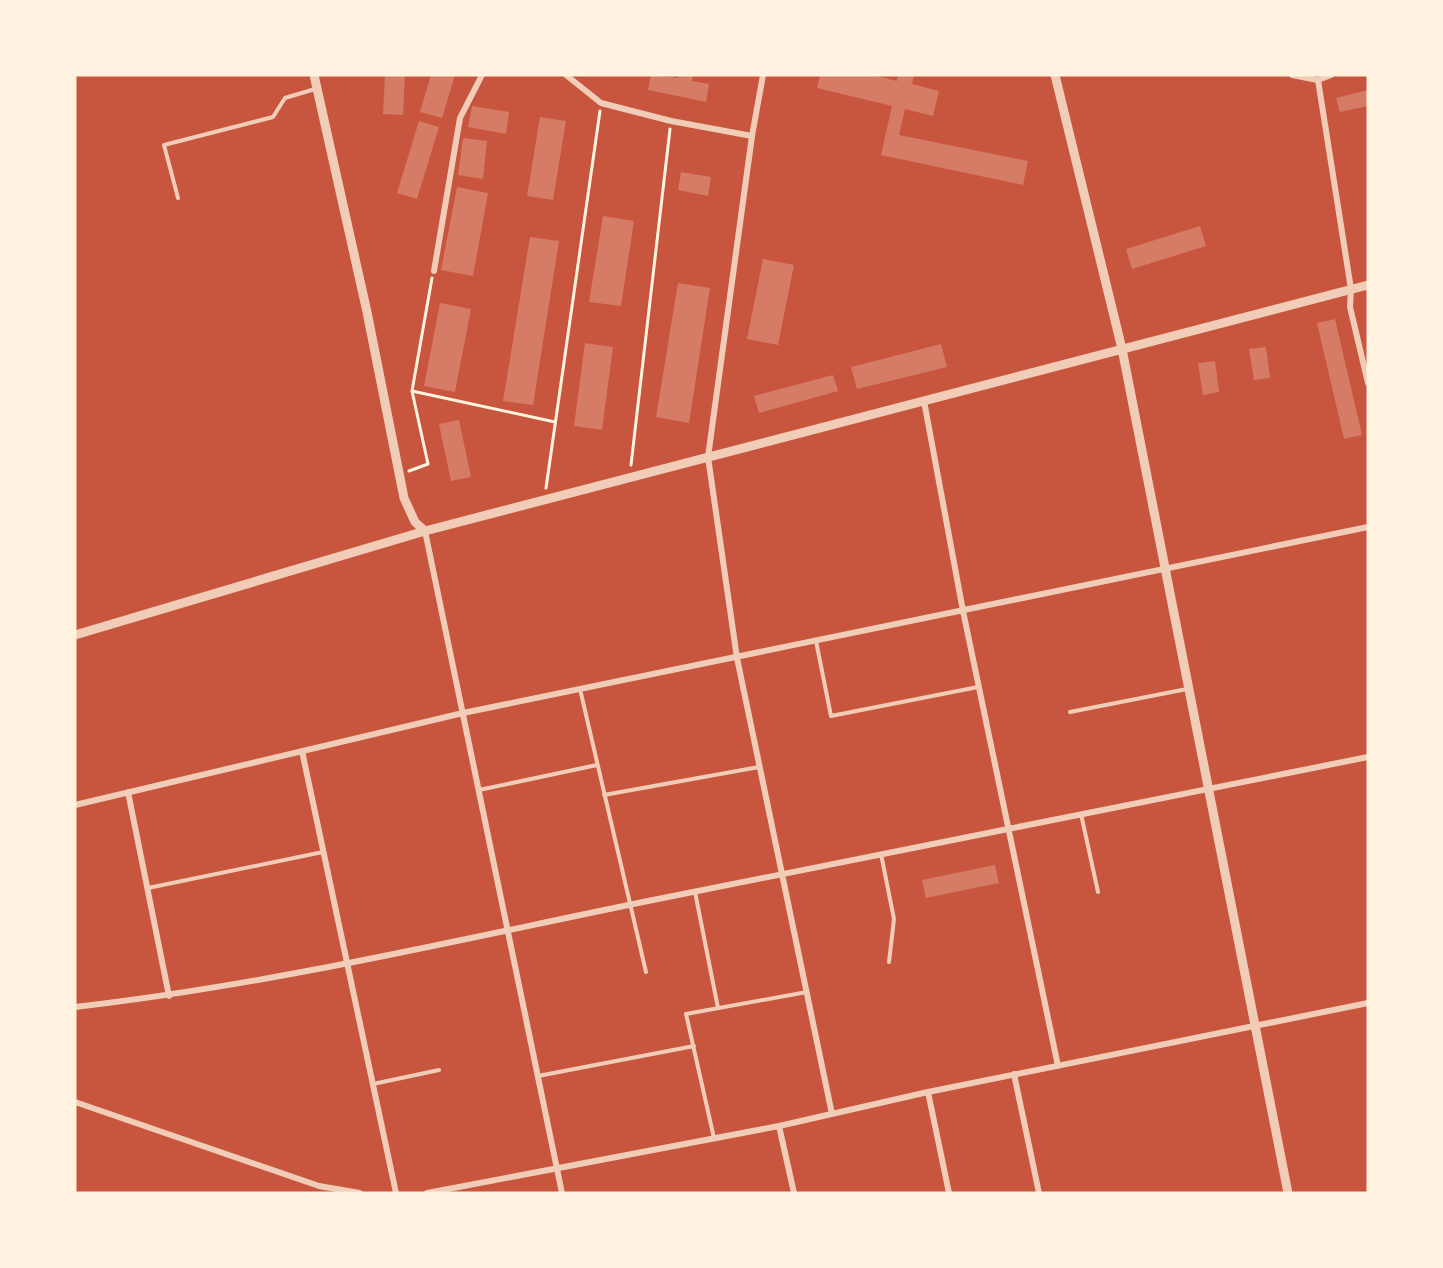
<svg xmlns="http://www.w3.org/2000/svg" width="1443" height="1268" font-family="Karla,sans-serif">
<rect width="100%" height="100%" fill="#c8553d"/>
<path fill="#d67c66" d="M 385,75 L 405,75 L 403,115 L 383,114 Z
M 431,75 L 455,75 L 442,118 L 420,112 Z
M 651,75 L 678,78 L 679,75 L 693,75 L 692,81 L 709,84 L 706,102 L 648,90 Z
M 820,75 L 873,75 L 897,81 L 898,75 L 914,75 L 912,84 L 939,91 L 933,116 L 905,109 L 899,135 L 1028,161 L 1023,185 L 881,155 L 892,106 L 817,88 Z
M 1368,90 L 1368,106 L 1340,112 L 1336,98 Z
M 472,106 L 509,112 L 506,134 L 468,127 Z
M 540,117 L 566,121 L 553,200 L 527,196 Z
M 419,121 L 439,127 L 417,199 L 397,193 Z
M 463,138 L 487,141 L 483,179 L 458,175 Z
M 681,172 L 711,177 L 708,196 L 678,190 Z
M 457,187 L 488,193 L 473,276 L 441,270 Z
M 603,216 L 634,221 L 621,306 L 589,302 Z
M 1200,226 L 1206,246 L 1132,269 L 1126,249 Z
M 530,237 L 559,241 L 533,405 L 503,401 Z
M 763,259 L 794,265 L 778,345 L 747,339 Z
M 678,283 L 710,288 L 689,423 L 656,417 Z
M 440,303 L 471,309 L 455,392 L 424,386 Z
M 1335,319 L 1362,435 L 1344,439 L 1317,323 Z
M 585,343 L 613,347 L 602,430 L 574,426 Z
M 941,344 L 947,367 L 857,389 L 851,367 Z
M 1266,347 L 1270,378 L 1254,380 L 1249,349 Z
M 1215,361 L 1219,392 L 1203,395 L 1198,363 Z
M 833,375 L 838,391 L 759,413 L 754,396 Z
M 459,420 L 471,477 L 451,481 L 439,424 Z
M 995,865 L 999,883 L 926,898 L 922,880 Z"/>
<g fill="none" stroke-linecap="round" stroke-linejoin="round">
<path stroke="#fff3e0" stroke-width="3" d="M 412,391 L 555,422
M 631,465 L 670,129
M 409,471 L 428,464 L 412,391 L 432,278
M 546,488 L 600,111"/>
<path stroke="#f1ccb7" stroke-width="4" d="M 178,198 L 164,145 L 273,117 L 285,98 L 315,89
M 816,641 L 831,716 L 978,687
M 580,689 L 646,972
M 1070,712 L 1187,689
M 479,790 L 597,765
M 604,795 L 759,767
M 1081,814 L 1098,892
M 881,854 L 894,919 L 889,962
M 148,888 L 323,852
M 695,892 L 718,1008
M 538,1076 L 694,1046
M 373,1084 L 439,1070
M 714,1138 L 686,1014 L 807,992"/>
<path stroke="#f1ccb7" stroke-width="6" d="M 566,75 L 601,103 L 671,121 L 752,136
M 763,75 L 752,136 L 708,457 L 737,658 L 832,1114
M 1292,75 L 1318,80 L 1331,75
M 1318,80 L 1351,289 L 1350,307 L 1368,383
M 434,271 L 460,118 L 482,75
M 924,401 L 963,611 L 1058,1066
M 425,531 L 562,1193
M 302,751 L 396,1193
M 128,792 L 169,996
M 75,805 L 463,713 L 1368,527
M 75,1007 C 268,985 457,940 648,901 C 888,852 1128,806 1368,757
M 1014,1074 L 1039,1193
M 928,1092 L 949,1193
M 75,1102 L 319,1186 L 360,1193
M 779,1126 L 794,1193
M 427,1193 L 779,1126 L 928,1092 L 1368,1003"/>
<path stroke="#f1ccb7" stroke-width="9" d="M 314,75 L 367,312 L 404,498 L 415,522 L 425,531
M 1055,75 L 1122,349 L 1288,1193
M 75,635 L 425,531 L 1368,285"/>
</g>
<rect width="1443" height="1268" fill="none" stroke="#fff3e0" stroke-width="153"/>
</svg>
